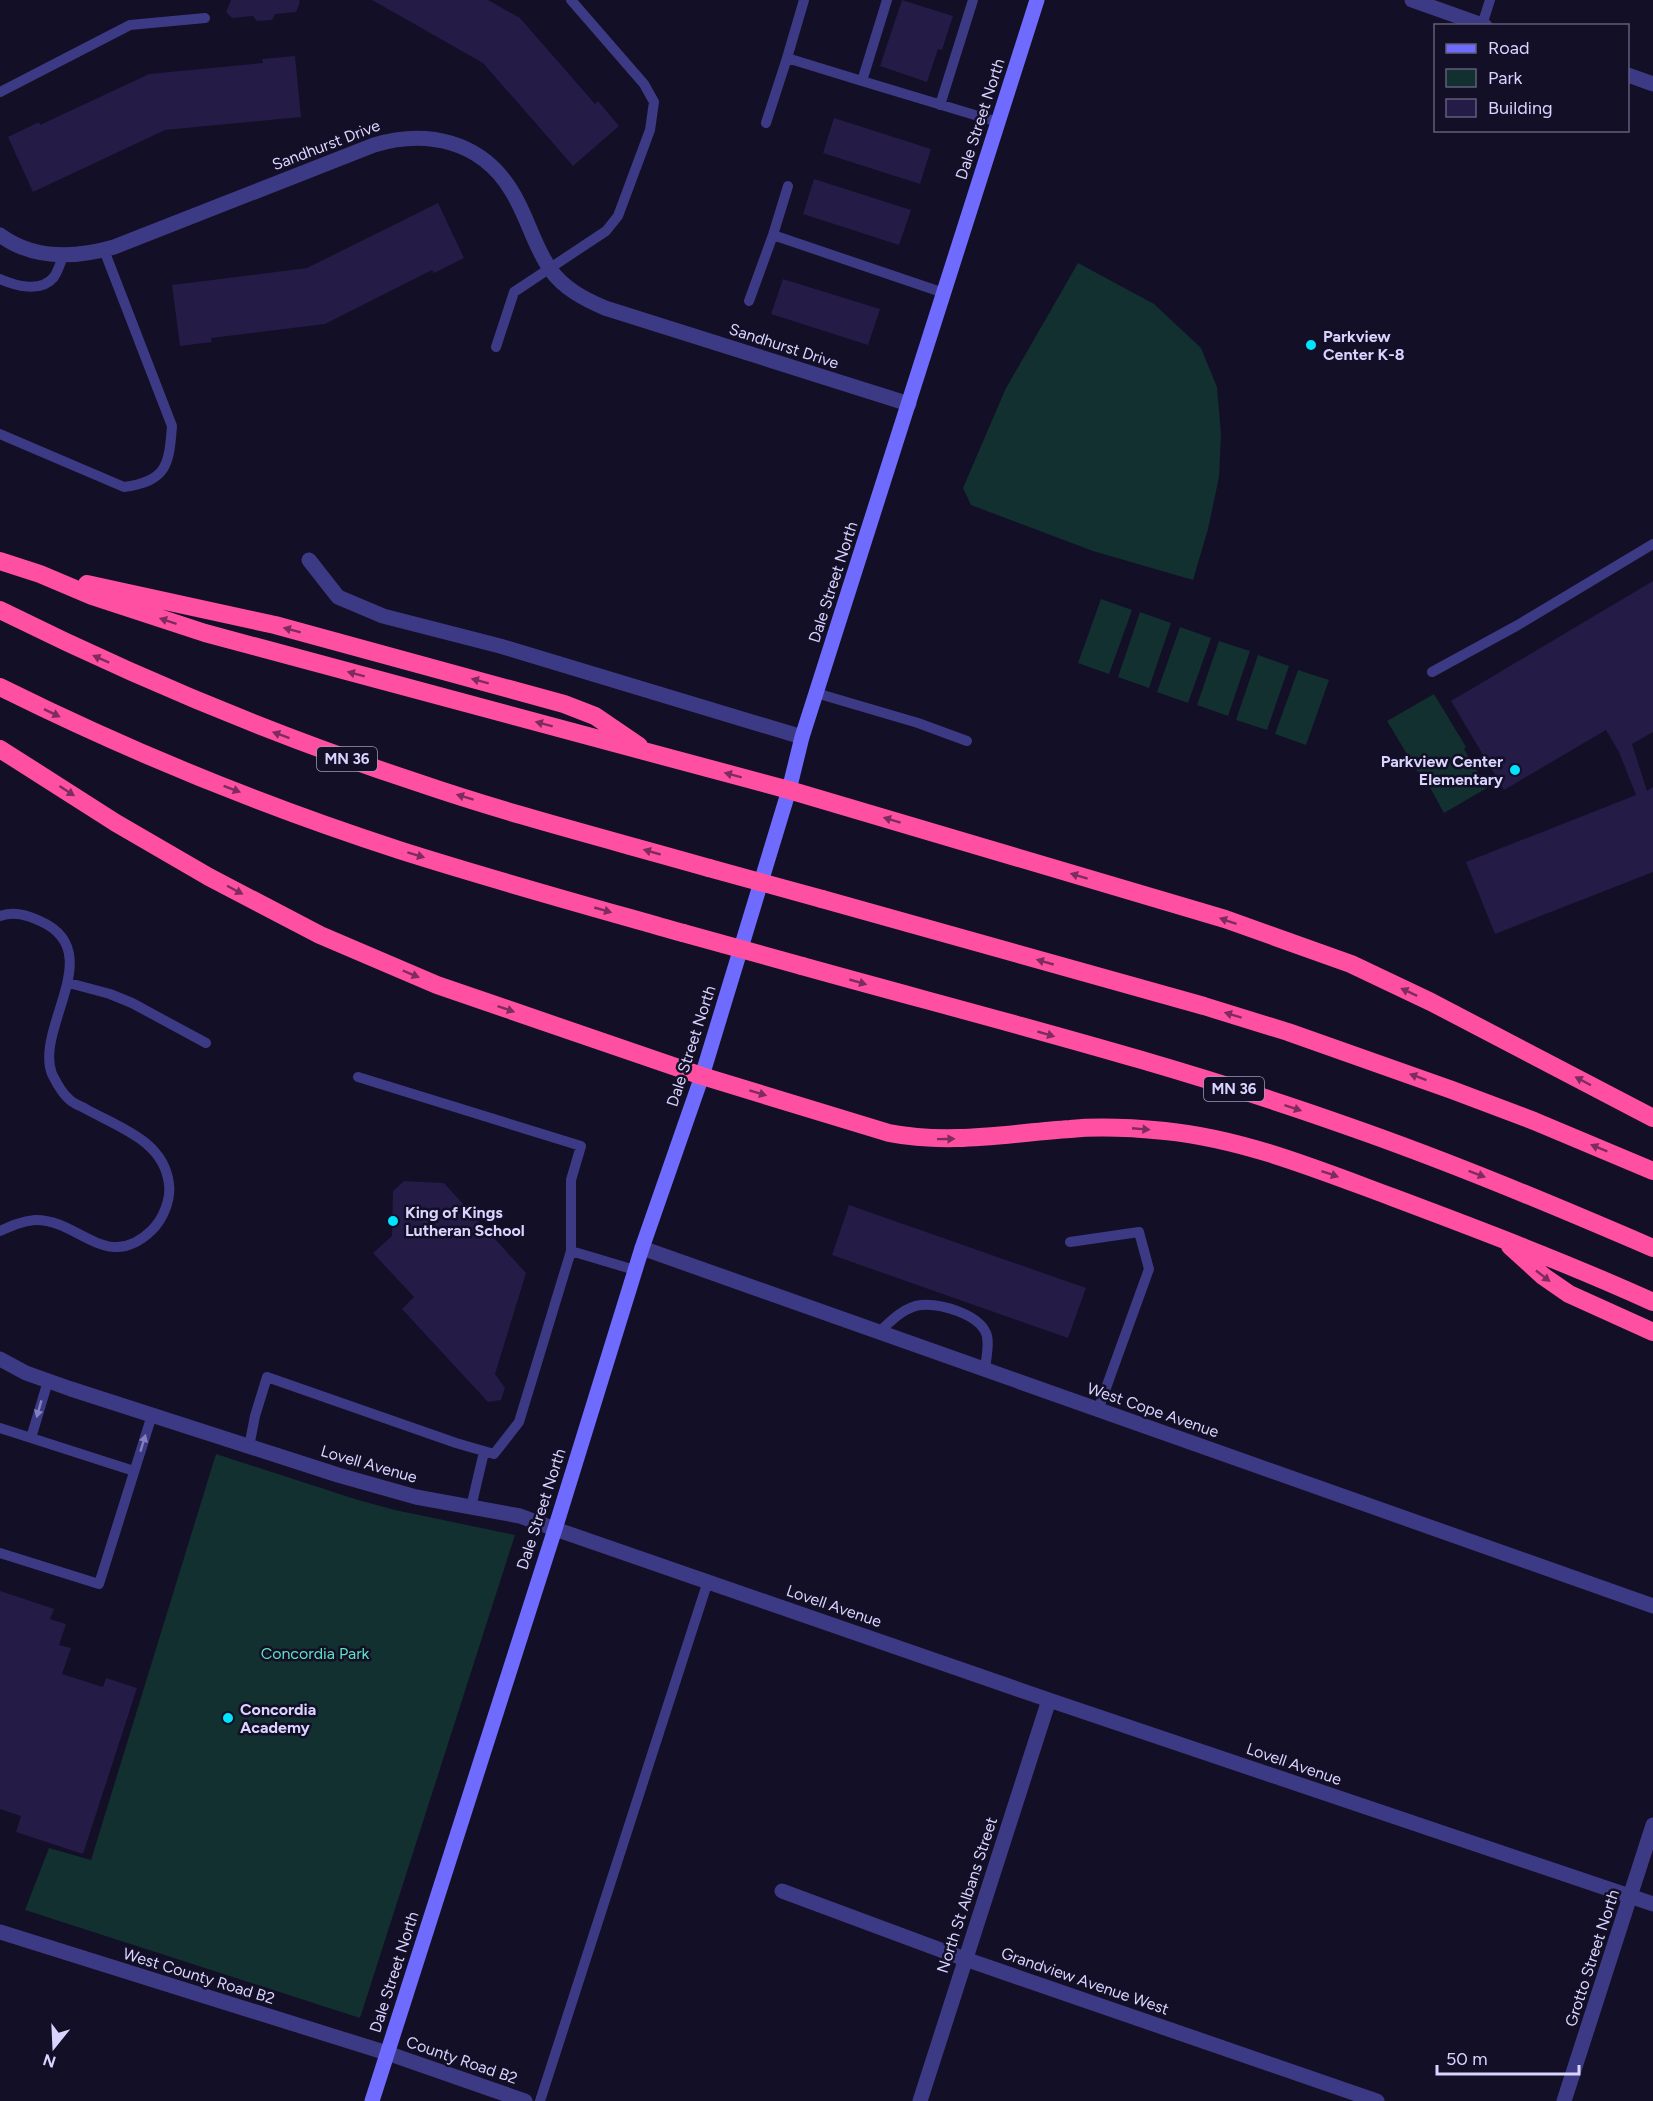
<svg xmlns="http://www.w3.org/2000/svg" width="1653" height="2101" font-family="Figtree,sans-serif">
<rect width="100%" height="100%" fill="#130f26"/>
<path fill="#12302f" d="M 1078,263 L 1154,304 L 1201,348 L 1217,387 L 1221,434 L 1219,477 L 1208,529 L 1193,580 L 1093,551 L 971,505 L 963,488 L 1006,388 Z
M 1101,599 L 1132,610 L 1109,674 L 1078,663 Z
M 1140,612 L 1171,623 L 1149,688 L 1118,677 Z
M 1180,627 L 1211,638 L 1188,703 L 1157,692 Z
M 1219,641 L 1250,651 L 1228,716 L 1197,705 Z
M 1258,655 L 1289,666 L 1267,730 L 1236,720 Z
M 1298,670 L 1329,680 L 1306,745 L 1275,734 Z
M 1434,694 L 1466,747 L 1464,749 L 1487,788 L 1444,813 L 1422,773 L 1419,774 L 1387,721 Z
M 216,1454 L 358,1500 L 395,1510 L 515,1535 L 360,2018 L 25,1910 L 49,1848 L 91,1860 Z"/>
<path fill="#241b47" d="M 231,0 L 299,0 L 300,2 L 296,12 L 275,14 L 272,20 L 257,21 L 253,16 L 232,18 L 226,12 Z
M 372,0 L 488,0 L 520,18 L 595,104 L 598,101 L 619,126 L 573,166 L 483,63 Z
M 902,0 L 953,16 L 942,50 L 938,49 L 927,82 L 880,66 Z
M 295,56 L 301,117 L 165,130 L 33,192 L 8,137 L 39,122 L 40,125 L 149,74 L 263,63 L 262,59 Z
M 834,118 L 931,149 L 920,184 L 823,153 Z
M 814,179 L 911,210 L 899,245 L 803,214 Z
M 438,203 L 464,258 L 434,273 L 432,270 L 325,324 L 211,338 L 212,342 L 180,346 L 172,285 L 307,268 Z
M 783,279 L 880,309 L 868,345 L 771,314 Z
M 1653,581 L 1653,732 L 1632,744 L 1647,791 L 1653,787 L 1653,872 L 1495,934 L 1466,862 L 1636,795 L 1619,752 L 1606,730 L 1504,790 L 1451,701 Z
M 404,1181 L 444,1183 L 526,1273 L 495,1374 L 505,1388 L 501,1400 L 488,1402 L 402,1309 L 414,1297 L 373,1253 L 392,1236 L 393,1191 Z
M 849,1205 L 1086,1288 L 1068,1338 L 832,1255 Z
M 0,1591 L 54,1609 L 50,1619 L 66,1624 L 59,1645 L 71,1648 L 62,1674 L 103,1687 L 106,1678 L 137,1688 L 83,1854 L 16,1832 L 21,1816 L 0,1809 Z"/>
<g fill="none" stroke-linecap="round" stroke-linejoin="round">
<path stroke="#3d3a85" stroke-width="10" d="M 804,0 L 787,58 L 862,81
M 887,0 L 862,81 L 998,122
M 1482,25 L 1490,0
M 0,92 L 130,25 L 205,18
M 940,105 L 973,0
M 766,123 L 787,58
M 773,235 L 944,293
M 0,279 C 16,286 41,293 54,277 C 58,271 61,262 63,255
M 749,301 L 773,235 L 788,186
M 496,347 L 514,292 L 606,231 L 618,216 L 650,130 L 654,102 L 644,84 L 571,0
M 0,434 L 124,487 C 167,481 169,465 172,426 L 104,250
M 1432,672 L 1518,625 L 1653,544
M 816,693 L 918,723 L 967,741
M 0,916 C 14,911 27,915 40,921 C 109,951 34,1028 52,1074 C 56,1082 62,1094 70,1100 C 74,1104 81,1106 86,1109 C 120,1128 164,1141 169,1184 C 171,1200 163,1219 152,1230 C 107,1274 79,1219 35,1220 C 22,1221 11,1226 0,1231
M 69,983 L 110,994 L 132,1003 L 206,1043
M 1070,1242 L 1139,1232 L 1149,1269 L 1098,1410
M 571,1251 L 635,1270
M 879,1332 C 891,1321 904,1307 921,1305 C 940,1303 978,1314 986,1333 C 990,1342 986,1359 985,1369
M 0,1428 L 134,1471
M 31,1438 L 48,1381
M 249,1447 L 255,1416 L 267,1377 L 456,1443 L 494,1454 L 519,1422 L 571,1251 L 571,1180 L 581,1146 L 358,1077
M 471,1507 L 484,1452
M 0,1553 L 99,1584 L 152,1415
M 540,2101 L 708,1581"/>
<path stroke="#3d3a85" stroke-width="15" d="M 0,235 C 34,260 76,258 114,247 L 374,145 C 427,129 481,141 511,190 C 527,215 533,244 550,269 C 563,288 584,299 605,308 L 909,404
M 309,560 L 338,597 L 383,616 L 500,646 L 802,737
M 642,1248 L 1653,1606
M 555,1529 L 1049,1700 L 1653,1904
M 782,1891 L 965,1959 L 1377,2101
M 920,2101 L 1049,1700
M 1564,2101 L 1653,1825"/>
<path stroke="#3d3a85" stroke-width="15" d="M 1412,0 L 1485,26
M 1628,75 L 1653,84
M 0,1359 L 26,1373 L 71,1389 L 338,1475 L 416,1497 L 520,1516 L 555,1529
M 0,1932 L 387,2053 L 525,2101"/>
<path stroke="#6f6bff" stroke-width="15" d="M 372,2101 L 555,1529 L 642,1248 L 702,1076 L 789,790 L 802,737 L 1037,0"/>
<path stroke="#ff4fa3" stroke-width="18" d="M 0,561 L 40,574 L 92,596 L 205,633 L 789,790 L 1225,919 L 1351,964 L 1431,1002 L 1653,1118
M 87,584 L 275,625 L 564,704 L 595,716 L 639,746
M 0,610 C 135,677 273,735 416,782 C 512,815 611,840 709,868
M 0,687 C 129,751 263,806 399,850 C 493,880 588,906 683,933
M 0,749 L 116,823 L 209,877 L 320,935 L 437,985 L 702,1076 L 889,1133 C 950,1145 1010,1133 1070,1129 C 1102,1126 1134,1128 1165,1131 C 1244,1139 1319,1170 1392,1197 C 1480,1230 1567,1263 1653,1302
M 822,899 L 1204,1006 L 1288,1032 L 1452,1090 L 1534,1121 L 1653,1171
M 802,966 C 985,1017 1171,1063 1350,1127 C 1453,1163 1553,1205 1653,1248
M 1510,1246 L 1543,1276 L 1569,1294 L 1653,1332"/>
<path stroke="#ff4fa3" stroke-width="18" d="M 709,868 L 822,899
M 683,933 L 802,966"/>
</g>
<defs><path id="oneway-solid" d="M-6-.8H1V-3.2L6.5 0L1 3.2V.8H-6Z" transform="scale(1.5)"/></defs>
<g fill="#7d2c5e">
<use href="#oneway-solid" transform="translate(168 621) rotate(-162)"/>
<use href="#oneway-solid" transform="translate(292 630) rotate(-165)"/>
<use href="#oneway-solid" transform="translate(101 659) rotate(-156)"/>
<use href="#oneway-solid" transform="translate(356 674) rotate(-165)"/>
<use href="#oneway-solid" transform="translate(480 681) rotate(-165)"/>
<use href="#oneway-solid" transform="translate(52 713) rotate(26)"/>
<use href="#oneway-solid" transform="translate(544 724) rotate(-165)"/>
<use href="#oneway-solid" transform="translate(281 735) rotate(-160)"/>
<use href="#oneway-solid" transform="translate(733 775) rotate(-165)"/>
<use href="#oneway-solid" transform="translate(232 789) rotate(21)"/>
<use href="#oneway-solid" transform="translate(67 791) rotate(33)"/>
<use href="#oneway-solid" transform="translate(465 797) rotate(-163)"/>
<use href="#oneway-solid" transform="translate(892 820) rotate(-163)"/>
<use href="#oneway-solid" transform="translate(652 852) rotate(-164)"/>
<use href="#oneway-solid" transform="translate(416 855) rotate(17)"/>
<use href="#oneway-solid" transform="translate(1079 876) rotate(-163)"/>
<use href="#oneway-solid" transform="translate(235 890) rotate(28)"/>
<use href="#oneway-solid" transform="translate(603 910) rotate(16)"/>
<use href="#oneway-solid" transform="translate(1228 921) rotate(-161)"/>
<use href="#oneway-solid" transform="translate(1045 962) rotate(-164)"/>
<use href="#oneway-solid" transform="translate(411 974) rotate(23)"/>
<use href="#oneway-solid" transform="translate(858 982) rotate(16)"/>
<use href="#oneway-solid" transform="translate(1409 992) rotate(-155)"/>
<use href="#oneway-solid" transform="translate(506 1009) rotate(19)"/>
<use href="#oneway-solid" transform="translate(1233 1015) rotate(-163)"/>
<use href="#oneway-solid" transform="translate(1046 1034) rotate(16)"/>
<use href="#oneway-solid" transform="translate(1418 1077) rotate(-160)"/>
<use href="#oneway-solid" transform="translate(1583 1081) rotate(-152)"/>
<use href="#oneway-solid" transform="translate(758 1093) rotate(17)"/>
<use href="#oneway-solid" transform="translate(1293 1108) rotate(18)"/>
<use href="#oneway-solid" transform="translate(1141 1129) rotate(5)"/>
<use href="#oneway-solid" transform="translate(946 1139) rotate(-1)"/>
<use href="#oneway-solid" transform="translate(1599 1148) rotate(-158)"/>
<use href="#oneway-solid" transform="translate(1330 1174) rotate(19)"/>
<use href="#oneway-solid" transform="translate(1477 1174) rotate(21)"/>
<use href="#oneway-solid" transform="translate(1543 1276) rotate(38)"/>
</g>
<g fill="#837fbc">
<use href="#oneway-solid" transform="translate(39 1409) rotate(106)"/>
<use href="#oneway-solid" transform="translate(143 1443) rotate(-73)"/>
</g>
<g fill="#00e5ff" stroke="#130f26" stroke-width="2">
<circle cx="1311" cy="345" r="6"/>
<circle cx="1515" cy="770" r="6"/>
<circle cx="393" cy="1221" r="6"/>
<circle cx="228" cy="1718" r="6"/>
</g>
<g text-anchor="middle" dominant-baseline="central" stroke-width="5" stroke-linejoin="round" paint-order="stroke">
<g fill="#130f26" stroke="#9e99be" stroke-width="1.5">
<rect x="317" y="747" width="60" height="24" rx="4.5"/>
<rect x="1204" y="1077" width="60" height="24" rx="4.5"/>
</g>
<g font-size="15" font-weight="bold" fill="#d9d4ff">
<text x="347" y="759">MN 36</text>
<text x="1234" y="1089">MN 36</text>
</g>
<g font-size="16" fill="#d9d4ff" stroke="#130f26">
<text transform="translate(980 119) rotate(-72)">Dale Street North</text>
<text transform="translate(326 145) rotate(-21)">Sandhurst Drive</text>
<text transform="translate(784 346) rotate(18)">Sandhurst Drive</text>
<text transform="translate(833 582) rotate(-72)">Dale Street North</text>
<text transform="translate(691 1046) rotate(-72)">Dale Street North</text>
<text transform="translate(1153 1410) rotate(19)">West Cope Avenue</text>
<text transform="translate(369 1464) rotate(16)">Lovell Avenue</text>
<text transform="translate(541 1509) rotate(-72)">Dale Street North</text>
<text transform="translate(834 1606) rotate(19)">Lovell Avenue</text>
<text transform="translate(1294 1764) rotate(19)">Lovell Avenue</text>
<text transform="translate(967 1895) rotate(-72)">North St Albans Street</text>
<text transform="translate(1592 1958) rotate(-72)">Grotto Street North</text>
<text transform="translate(394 1972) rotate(-72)">Dale Street North</text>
<text transform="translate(199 1976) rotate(17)">West County Road B2</text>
<text transform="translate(1085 1981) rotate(19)">Grandview Avenue West</text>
<text transform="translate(462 2060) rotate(19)">County Road B2</text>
</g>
<g font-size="16" font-weight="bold" fill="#d9d4ff" stroke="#130f26" text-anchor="start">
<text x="1323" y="336">Parkview<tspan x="1323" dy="18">Center K-8</tspan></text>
<text x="1503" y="761" text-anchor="end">Parkview Center<tspan x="1503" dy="18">Elementary</tspan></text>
<text x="405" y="1212">King of Kings<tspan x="405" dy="18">Lutheran School</tspan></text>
<text x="240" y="1709">Concordia<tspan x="240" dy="18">Academy</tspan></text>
</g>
<g font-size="16" fill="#5fe0c0" stroke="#130f26">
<text x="315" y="1653">Concordia Park</text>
</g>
</g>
<rect x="1434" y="24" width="195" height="108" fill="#130f26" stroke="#625e7d" stroke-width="1.5"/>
<rect x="1446" y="44" width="30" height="9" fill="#6f6bff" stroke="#625e7d" stroke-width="1.5"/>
<text x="1488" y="54" font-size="18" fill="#d9d4ff">Road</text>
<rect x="1446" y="69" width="30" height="18" fill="#12302f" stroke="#625e7d" stroke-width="1.5"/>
<text x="1488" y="84" font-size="18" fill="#d9d4ff">Park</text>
<rect x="1446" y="99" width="30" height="18" fill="#241b47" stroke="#625e7d" stroke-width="1.5"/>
<text x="1488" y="114" font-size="18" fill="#d9d4ff">Building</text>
<g transform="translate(54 2047) rotate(198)" stroke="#130f26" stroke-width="4.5" paint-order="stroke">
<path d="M0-4.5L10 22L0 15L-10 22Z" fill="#d9d4ff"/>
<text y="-9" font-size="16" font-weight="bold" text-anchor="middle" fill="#d9d4ff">N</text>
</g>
<path d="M1437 2065v9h142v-9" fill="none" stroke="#d9d4ff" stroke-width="3"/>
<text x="1446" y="2065" font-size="18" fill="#d9d4ff" stroke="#130f26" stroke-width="4.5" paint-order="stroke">50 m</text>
</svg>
